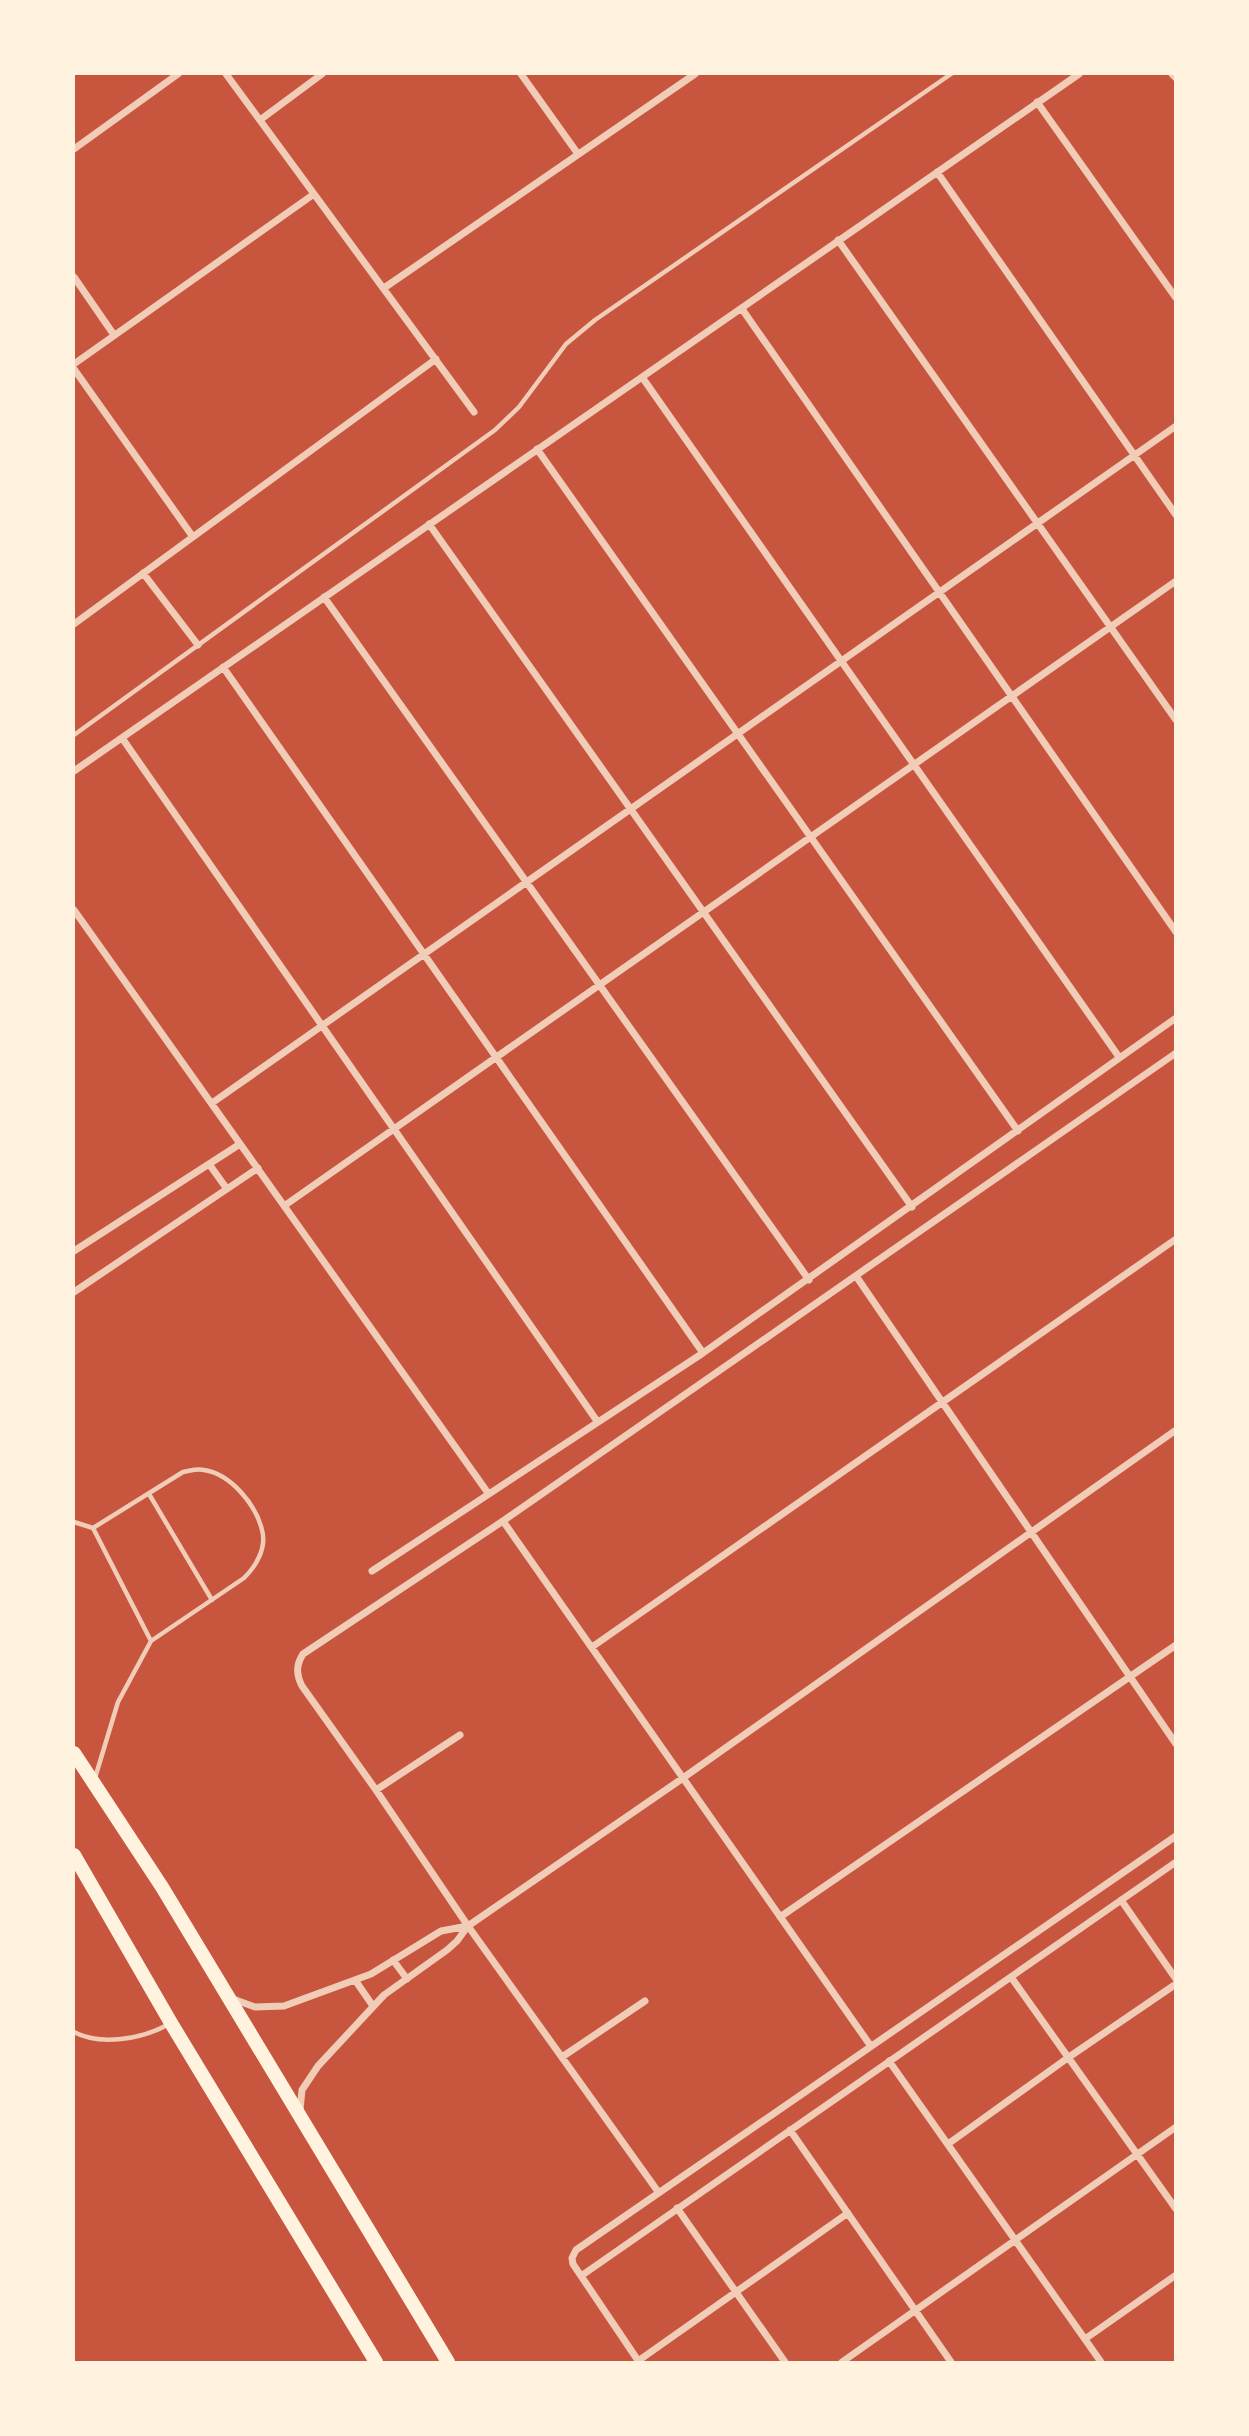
<svg xmlns="http://www.w3.org/2000/svg" width="1249" height="2436" font-family="'PT Sans',sans-serif">
<rect width="100%" height="100%" fill="#c8553d"/>
<g fill="none" stroke-linecap="round" stroke-linejoin="round">
<path stroke="#f1ccb7" stroke-width="4.5" d="M 74,735 L 495,430 L 519,407 L 566,344 L 595,320 L 951,74
M 149,1494 L 212,1600
M 74,1522 L 93,1528 L 151,1641 L 118,1702 L 95,1778
M 93,1528 L 183,1472 C 190,1471 197,1468 204,1470 C 231,1474 256,1505 262,1530 C 267,1548 256,1566 244,1578 L 151,1641
M 74,2032 C 100,2046 142,2039 167,2025"/>
<path stroke="#f1ccb7" stroke-width="7" d="M 226,74 L 474,412
M 521,74 L 578,154
M 1172,74 L 1176,78
M 1037,102 L 1176,298
M 260,120 L 322,74
M 74,149 L 178,74
M 937,172 L 1176,515
M 838,240 L 1176,720
M 74,277 L 114,335
M 384,288 L 695,74
M 742,309 L 1176,932
M 74,364 L 314,194
M 74,369 L 193,537
M 642,377 L 1119,1057
M 537,449 L 1018,1131
M 429,524 L 912,1207
M 143,573 L 198,645
M 324,597 L 809,1280
M 74,624 L 436,359
M 223,667 L 703,1353
M 122,738 L 597,1421
M 74,771 L 1079,74
M 74,910 L 488,1493
M 212,1103 L 1176,426
M 209,1164 L 227,1189
M 284,1206 L 1176,581
M 74,1251 L 240,1144
M 856,1276 L 1176,1744
M 74,1292 L 258,1168
M 503,1521 L 870,2045
M 372,1571 L 703,1353 L 1176,1018
M 592,1647 L 1176,1239
M 376,1790 L 460,1735
M 1121,1900 L 1176,1979
M 780,1917 L 1176,1645
M 393,1960 L 407,1979
M 1011,1977 L 1176,2209
M 355,1980 L 373,2006
M 233,1999 L 255,2007 L 284,2006 L 371,1974 L 441,1931 L 468,1926
M 562,2057 L 645,2001
M 889,2061 L 1101,2362
M 300,2110 L 302,2090 L 318,2066 L 384,1995 L 447,1950 L 457,1941 L 468,1926 L 683,1778 L 1176,1430
M 790,2130 L 951,2362
M 948,2144 L 1069,2057 L 1176,1984
M 659,2193 L 468,1926 L 376,1790 L 302,1686 C 296,1674 296,1665 303,1654 L 503,1521 L 1176,1053
M 677,2208 L 785,2362
M 581,2276 L 1176,1862
M 1085,2339 L 1176,2275
M 638,2361 L 848,2213
M 639,2362 L 573,2264 L 572,2258 L 576,2250 L 1176,1836
M 842,2362 L 1176,2127"/>
<path stroke="#fff3e0" stroke-width="14" d="M 74,1753 L 162,1887 L 448,2362"/>
<path stroke="#fff3e0" stroke-width="14" d="M 74,1855 L 171,2023 L 376,2362"/>
</g>
<rect width="1249" height="2436" fill="none" stroke="#fff3e0" stroke-width="150"/>
</svg>
